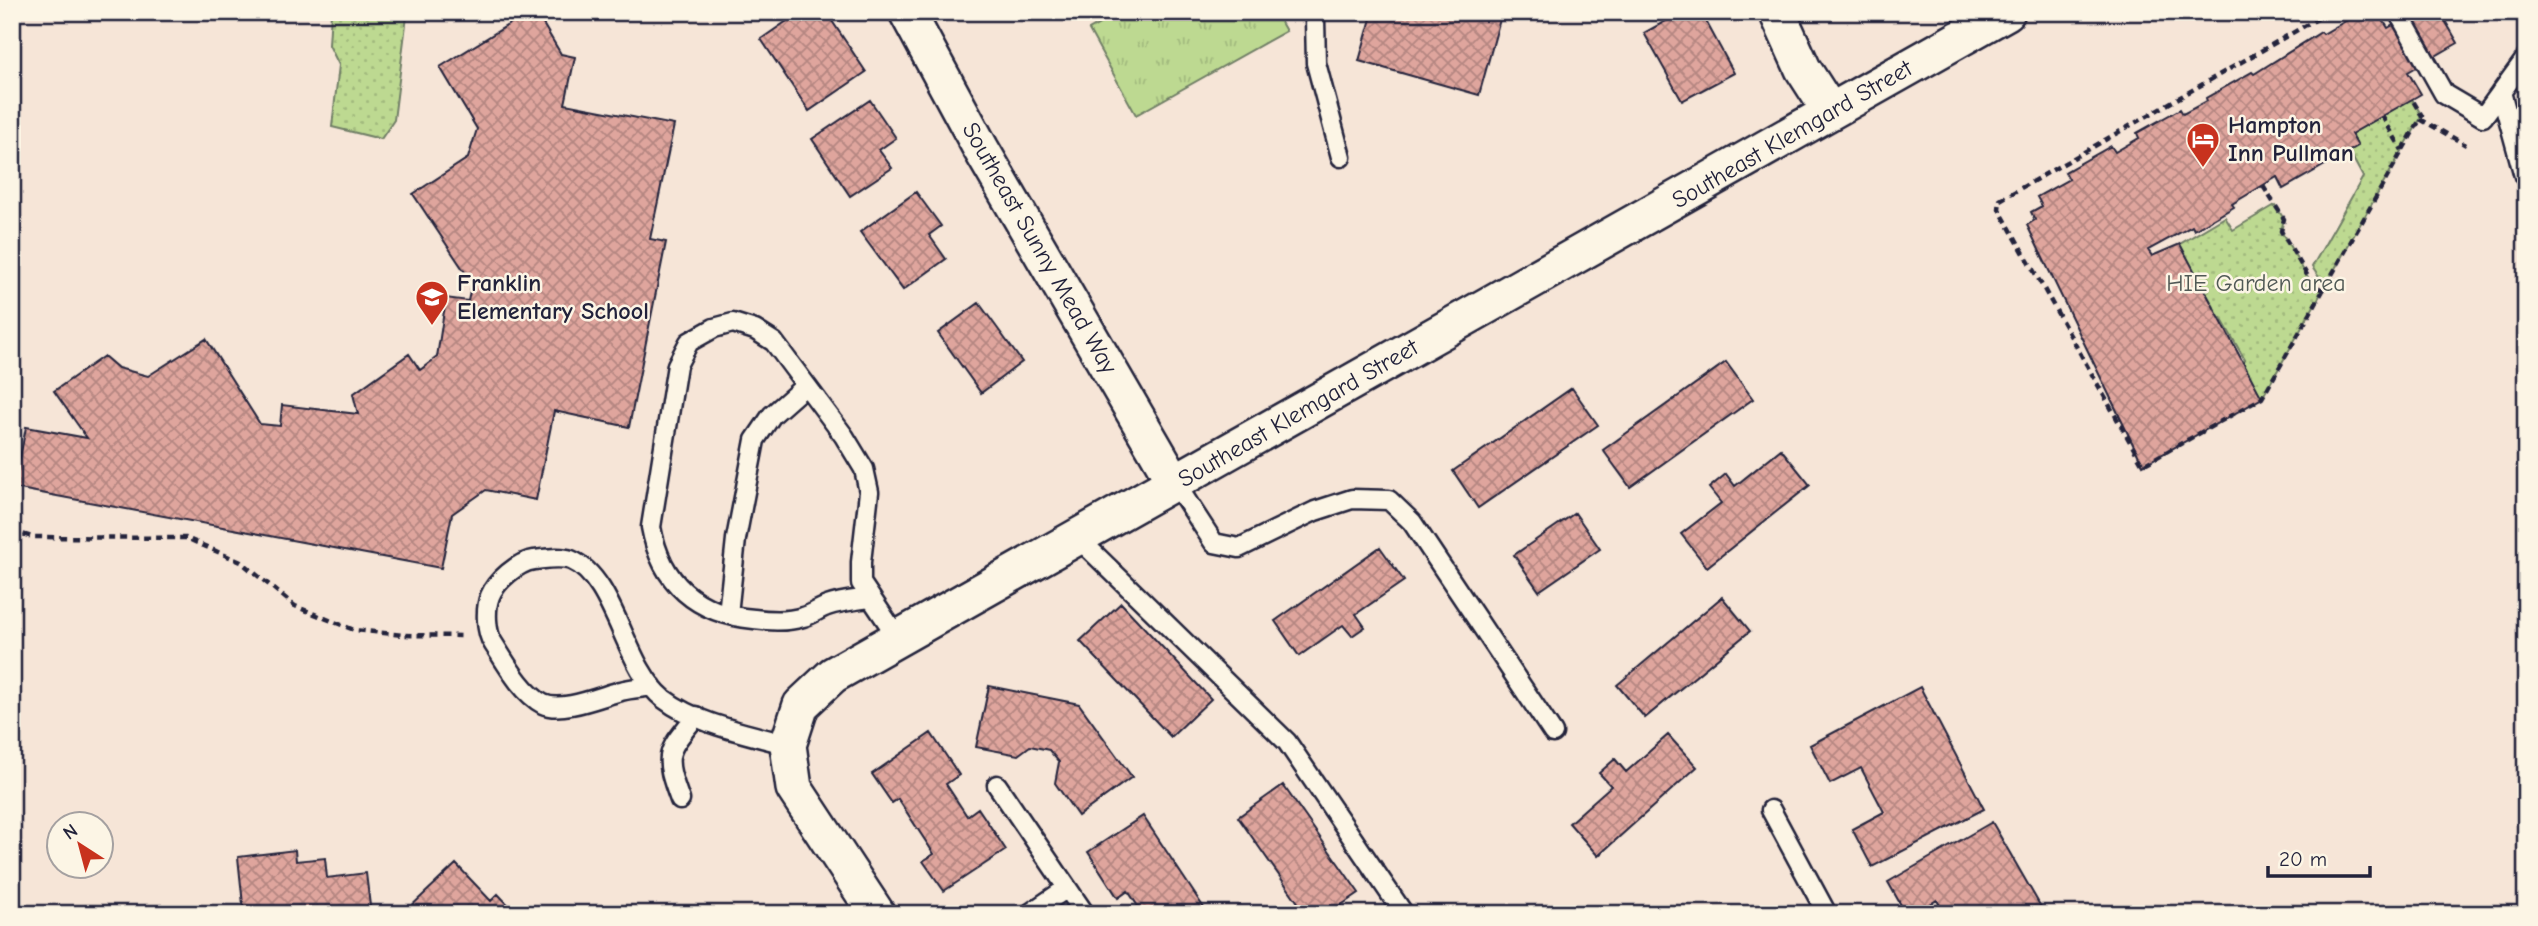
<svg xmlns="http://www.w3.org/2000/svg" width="2538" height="926" font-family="'Comic Neue',sans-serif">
<defs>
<pattern id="grass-tufts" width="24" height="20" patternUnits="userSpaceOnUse" patternTransform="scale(1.75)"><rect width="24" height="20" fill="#bdd991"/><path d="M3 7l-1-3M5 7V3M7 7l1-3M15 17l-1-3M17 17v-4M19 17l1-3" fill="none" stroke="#a2ba7e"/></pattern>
<pattern id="park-dots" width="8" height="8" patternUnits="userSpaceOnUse" patternTransform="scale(1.75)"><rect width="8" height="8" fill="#bdd991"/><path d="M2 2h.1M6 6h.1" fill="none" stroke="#a2ba7e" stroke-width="1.8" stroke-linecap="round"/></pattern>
<pattern id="building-cross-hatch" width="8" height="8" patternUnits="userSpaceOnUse" patternTransform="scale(1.75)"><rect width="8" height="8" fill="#dfa59d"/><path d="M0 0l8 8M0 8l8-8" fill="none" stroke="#b48681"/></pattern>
</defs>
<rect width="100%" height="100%" fill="#f6e5d7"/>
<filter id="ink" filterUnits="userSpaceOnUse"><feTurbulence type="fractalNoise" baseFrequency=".0143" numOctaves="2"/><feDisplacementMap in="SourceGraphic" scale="14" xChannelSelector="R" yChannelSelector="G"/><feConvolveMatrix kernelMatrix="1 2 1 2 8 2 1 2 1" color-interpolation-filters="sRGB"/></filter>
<g filter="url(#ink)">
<path fill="url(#grass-tufts)" stroke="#707e66" stroke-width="2" d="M 1121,12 L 1275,12 L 1286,31 L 1136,115 L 1089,30 Z"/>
<path fill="url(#park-dots)" stroke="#707e66" stroke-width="2" d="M 331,12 L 405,12 L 407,16 L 394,120 L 381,139 L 332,127 L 339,65 L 329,45 Z
M 2412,99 L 2422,116 L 2325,286 L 2312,267 L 2363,177 L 2349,151 L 2358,145 L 2351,134 Z
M 2275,205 L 2284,219 L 2281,231 L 2312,285 L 2323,290 L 2262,398 L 2240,363 L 2245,360 L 2221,318 L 2216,320 L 2210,310 L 2214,307 L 2195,273 L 2178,254 L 2180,244 L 2225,217 L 2233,230 Z"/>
<path fill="url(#building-cross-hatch)" stroke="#22223b" stroke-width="2" d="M 529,12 L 536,12 L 561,54 L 575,57 L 565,104 L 674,125 L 650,239 L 666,242 L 629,427 L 554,411 L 536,500 L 486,490 L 452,514 L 441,568 L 14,488 L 26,427 L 87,438 L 54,391 L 104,356 L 118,368 L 148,376 L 206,339 L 260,424 L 280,426 L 282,405 L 358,414 L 353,394 L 409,354 L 420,370 L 437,357 L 446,298 L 468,301 L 472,283 L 413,194 L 468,158 L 477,129 L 440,67 Z
M 800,12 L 826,12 L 866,72 L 809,111 L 761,39 Z
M 1370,12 L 1502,12 L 1479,95 L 1359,61 L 1372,15 Z
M 1682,12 L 1701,12 L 1734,73 L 1682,101 L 1644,33 Z
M 2361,12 L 2378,12 L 2388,28 L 2416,12 L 2440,12 L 2458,43 L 2408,72 L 2421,94 L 2351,134 L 2358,146 L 2283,189 L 2277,177 L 2232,204 L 2234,207 L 2194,230 L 2192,226 L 2148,250 L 2152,256 L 2180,244 L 2262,398 L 2143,465 L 2027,225 L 2035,220 L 2031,212 L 2042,206 L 2037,197 L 2069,179 L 2065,172 L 2111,146 L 2115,152 L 2139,138 L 2137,133 L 2180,109 L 2183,114 L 2207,101 L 2206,98 L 2252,72 L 2254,74 L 2321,32 L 2323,34 Z
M 870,100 L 896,138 L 879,150 L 892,168 L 850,196 L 812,139 Z
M 916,192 L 941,226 L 929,235 L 946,259 L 903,290 L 860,232 Z
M 979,303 L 1022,362 L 981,393 L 938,333 Z
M 1726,362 L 1753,399 L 1630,487 L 1603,450 Z
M 1572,388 L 1598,425 L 1478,508 L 1453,471 Z
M 1781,449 L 1810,485 L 1707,567 L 1681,534 L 1721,503 L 1709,488 L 1726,474 L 1735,486 Z
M 1575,513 L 1600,549 L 1539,591 L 1514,555 Z
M 1380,547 L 1404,581 L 1356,614 L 1365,627 L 1352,636 L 1343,625 L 1299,656 L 1275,621 Z
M 1722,597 L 1750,631 L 1645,718 L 1617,685 Z
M 1121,603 L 1211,699 L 1171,737 L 1080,641 Z
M 989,686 L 1079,704 L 1132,777 L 1078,816 L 1055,783 L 1059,762 L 1049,750 L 1030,746 L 1018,755 L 976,747 Z
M 1920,687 L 1984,809 L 1872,867 L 1852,829 L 1884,812 L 1861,768 L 1830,784 L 1810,745 Z
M 931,733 L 959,775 L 946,784 L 967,816 L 978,808 L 1006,850 L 944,891 L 923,861 L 934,854 L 898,799 L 892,803 L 872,774 Z
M 1668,735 L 1697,767 L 1598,856 L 1569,823 L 1611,786 L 1599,773 L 1615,759 L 1626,772 Z
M 1283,785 L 1359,893 L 1328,914 L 1306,914 L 1238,817 Z
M 1143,816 L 1208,914 L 1143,914 L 1128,891 L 1118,898 L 1088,852 Z
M 1992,822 L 2045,914 L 1944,914 L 1937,900 L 1914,914 L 1906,914 L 1888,882 Z
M 295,850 L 296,861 L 325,858 L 327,878 L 366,873 L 371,914 L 244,914 L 238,857 Z
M 456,864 L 491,901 L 498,894 L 517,914 L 411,914 L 407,910 Z"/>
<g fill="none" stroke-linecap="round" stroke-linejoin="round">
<defs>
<path id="service" d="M 1311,12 L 1315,19 L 1316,63 L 1341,157
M 2398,12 L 2444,94 L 2483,117 L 2526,58
M 2501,92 L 2524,176
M 1175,483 L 1214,543 L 1239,548 L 1315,511 L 1352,499 L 1389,500 L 1412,522 L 1553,733
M 1078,538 L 1287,742 L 1404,914
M 870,598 C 856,600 841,601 827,606 C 819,609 811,615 803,617 C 788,622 770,621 754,619 C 697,614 661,583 651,527 L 677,365 L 689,342 L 714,328 L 733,323 L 755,330 L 774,342 L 844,436 L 864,469 L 869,492 L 861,562 L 861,583 L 898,638
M 728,614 L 736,539 L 755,440 L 772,415 L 806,385
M 652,686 C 642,688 631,688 621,691 C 601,696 562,713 543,704 C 521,692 506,663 493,643 C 486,632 485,609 490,596 C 496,581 518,562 534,560 C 545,559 560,556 571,560 C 616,579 624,668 664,699 C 698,725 747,733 788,745
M 997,785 L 1085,914
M 680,800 C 663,754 666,753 696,716
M 1771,810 L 1827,914
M 1029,914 L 1067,888"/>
<path id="minor" d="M 907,12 L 981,149 L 1175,483
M 1777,12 L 1803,69 L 1830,111
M 877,914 L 794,788 L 788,745 L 801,705 L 833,675 L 2007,12"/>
</defs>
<use href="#service" stroke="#22223b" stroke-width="23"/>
<use href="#minor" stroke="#22223b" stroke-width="40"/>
<path stroke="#22223b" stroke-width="4.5" stroke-dasharray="7 5" stroke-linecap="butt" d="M 2329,12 L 2000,200 L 1999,209 L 2143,465 L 2262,398 L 2422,116 L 2412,99
M 2382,116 L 2402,150
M 2420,119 L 2466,145
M 2263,186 L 2284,219 L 2281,231 L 2313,285 L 2323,290
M 12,531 L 32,537 L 186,538 L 241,562 L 295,606 L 354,630 L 403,635 L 464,636"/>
<use href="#service" stroke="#fcf5e5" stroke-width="18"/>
<use href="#minor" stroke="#fcf5e5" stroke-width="35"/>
</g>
</g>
<defs>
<symbol id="hotel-pin" viewBox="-11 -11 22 30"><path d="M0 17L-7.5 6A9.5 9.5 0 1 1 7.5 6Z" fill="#c8321e" stroke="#fcf5e5"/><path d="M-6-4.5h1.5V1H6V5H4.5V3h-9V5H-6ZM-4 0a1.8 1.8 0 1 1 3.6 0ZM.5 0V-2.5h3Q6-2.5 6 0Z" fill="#fff"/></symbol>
<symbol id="school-pin" viewBox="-11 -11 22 30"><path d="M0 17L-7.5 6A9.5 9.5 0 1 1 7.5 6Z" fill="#c8321e" stroke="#fcf5e5"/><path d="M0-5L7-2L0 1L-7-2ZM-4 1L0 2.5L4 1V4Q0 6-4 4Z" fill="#fff"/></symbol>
</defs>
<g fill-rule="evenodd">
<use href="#hotel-pin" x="2184" y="120" width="38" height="52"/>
<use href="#school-pin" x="413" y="278" width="38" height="52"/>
</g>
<g text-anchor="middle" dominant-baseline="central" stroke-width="5" stroke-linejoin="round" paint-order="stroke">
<g font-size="24" font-weight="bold" fill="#22223b" stroke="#fcf5e5" text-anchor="start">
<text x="2228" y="125">Hampton<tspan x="2228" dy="28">Inn Pullman</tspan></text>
<text x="457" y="283">Franklin<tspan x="457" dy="28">Elementary School</tspan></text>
</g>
<g font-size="24" fill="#22223b" stroke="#fcf5e5">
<text transform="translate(1792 134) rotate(-30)">Southeast Klemgard Street</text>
<text transform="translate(1040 248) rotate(60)">Southeast Sunny Mead Way</text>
<text transform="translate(1298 413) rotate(-30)">Southeast Klemgard Street</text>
</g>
<g font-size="24" fill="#505955" stroke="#fcf5e5">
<text x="2256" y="283">HIE Garden area</text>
</g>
</g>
<rect width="2538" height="926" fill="none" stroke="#fcf5e5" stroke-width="42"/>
<rect x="21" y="21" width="2496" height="884" fill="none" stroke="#22223b" stroke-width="2.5" filter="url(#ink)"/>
<g transform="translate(80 845) rotate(324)"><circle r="33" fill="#fcf5e5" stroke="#a5a1a1" stroke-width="2"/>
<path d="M0-5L12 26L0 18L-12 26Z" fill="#c8321e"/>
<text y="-10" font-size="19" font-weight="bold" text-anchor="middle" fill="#22223b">N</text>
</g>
<path d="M2268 866v10h102v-10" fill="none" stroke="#22223b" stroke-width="3.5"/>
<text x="2279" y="866" font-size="21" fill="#22223b" stroke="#fcf5e5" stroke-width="5" paint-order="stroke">20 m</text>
</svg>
